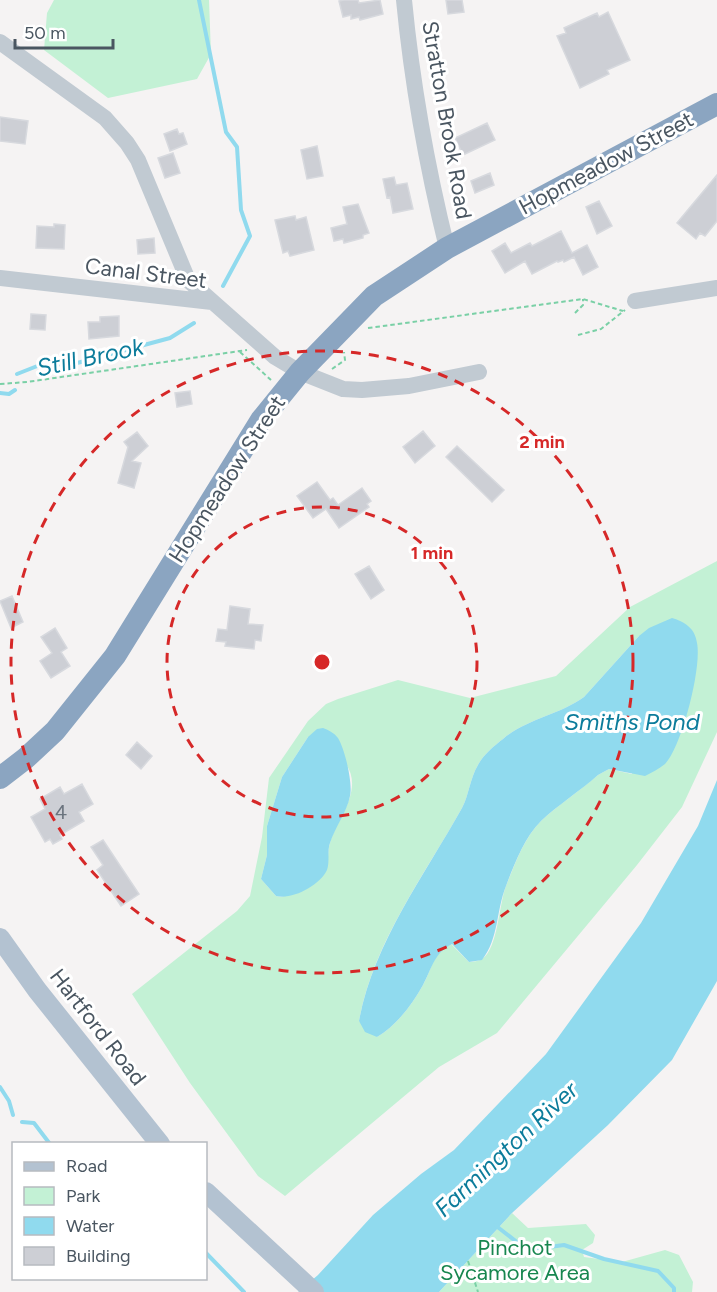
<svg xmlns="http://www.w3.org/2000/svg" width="717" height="1292" font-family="Figtree,sans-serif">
<rect width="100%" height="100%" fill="#f5f3f3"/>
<path fill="#c3f1d5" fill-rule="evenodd" d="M 54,0 L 209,0 L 211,54 L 197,79 L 108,98 L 44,50 L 47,13 Z
M 717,561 L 717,732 L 682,807 L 637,865 L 497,1033 L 439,1067 L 285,1196 L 258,1176 L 190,1083 L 132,994 L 237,911 L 250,896 L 262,837 L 269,778 L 308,721 L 326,704 L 338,699 L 398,680 L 470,698 L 556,676 L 630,607 ZM 639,636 L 632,774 L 609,769 L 598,775 C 580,791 559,804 541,821 C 524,838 515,864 506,886 C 499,903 498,949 482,959 C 479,961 473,962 469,962 L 451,944 C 432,954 433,967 423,985 C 412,1005 396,1026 377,1037 L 359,1021 C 373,943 424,876 462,808 C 469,795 470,778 478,765 C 483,755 494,746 503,739 C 526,719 559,715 584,697 ZM 308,737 C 316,742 342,757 346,764 C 364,791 337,818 330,843 C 327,852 329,862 326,871 L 282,897 L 276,896 L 261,879 L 267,855 L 267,826 L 282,777 Z
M 512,1213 L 528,1228 L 586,1224 L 595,1235 L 593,1243 L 582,1250 L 584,1257 L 622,1262 L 665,1250 L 679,1255 L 693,1282 L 692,1292 L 439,1292 Z"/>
<path fill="#90daee" d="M 672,618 C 685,622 695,628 697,643 C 702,667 682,746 665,764 C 659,769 651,773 645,776 L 609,769 L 598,775 C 580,791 558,805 541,821 C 524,838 514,865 506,886 C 496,911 499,938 482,960 L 469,962 L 452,944 C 434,953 432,968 423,985 C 412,1005 396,1026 377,1037 L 365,1032 L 359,1021 C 373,944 424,876 462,808 C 469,795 470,778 478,765 C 483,755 494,746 503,739 C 526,719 559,715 584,697 L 639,636 L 649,628 Z
M 323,728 C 329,730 334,733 338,738 C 345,749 353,784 350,796 C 347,812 335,827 330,843 C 327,851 330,861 327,870 C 320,885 293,900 276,896 L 261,879 L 267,855 L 267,826 L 282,777 L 308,737 L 317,729 Z
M 717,780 L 717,981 L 672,1060 L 608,1125 L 512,1213 L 439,1292 L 298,1292 L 318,1275 L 373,1215 L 421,1174 L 454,1150 L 546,1054 L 641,923 L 698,826 Z"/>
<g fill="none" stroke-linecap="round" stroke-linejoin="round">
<path stroke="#90daee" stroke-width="4" d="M 199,0 L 226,132 L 237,147 L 241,210 L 250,236 L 223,286
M 17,374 L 50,361 L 66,366 L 170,338 L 194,323
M 0,393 L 9,394 L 15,390
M 0,1087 L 9,1101 L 13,1115
M 22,1122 L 34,1123 L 50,1144
M 495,1225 L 527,1250 L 564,1245 L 604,1259 L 658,1271 L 674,1288 L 674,1292
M 206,1253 L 244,1292"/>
</g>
<path fill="#cdcfd5" stroke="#d7d9de" stroke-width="1.5" d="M 344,0 L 358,0 L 359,3 L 380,0 L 383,14 L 360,20 L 359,17 L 351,19 L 351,15 L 343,17 L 339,1 Z
M 446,0 L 462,0 L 464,12 L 448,14 Z
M 608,12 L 630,60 L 607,70 L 609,74 L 580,88 L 557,36 L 566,33 L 564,28 L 597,13 L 599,17 Z
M 0,117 L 28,121 L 25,144 L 0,141 Z
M 487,123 L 495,140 L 463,155 L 455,138 Z
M 177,129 L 179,134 L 183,133 L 187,144 L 170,151 L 164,134 Z
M 317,146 L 323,176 L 307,179 L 301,150 Z
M 173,153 L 180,173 L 165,178 L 158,158 Z
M 490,173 L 494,185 L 475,193 L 471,181 Z
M 717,175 L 717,221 L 705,236 L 700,233 L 696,239 L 677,223 Z
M 394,177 L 396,185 L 407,183 L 413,209 L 393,213 L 390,197 L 387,198 L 383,179 Z
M 599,201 L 612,226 L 597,234 L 586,207 Z
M 358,204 L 369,233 L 363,235 L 363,238 L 344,243 L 343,239 L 334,241 L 331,228 L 347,224 L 343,207 Z
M 295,216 L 296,220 L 306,217 L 314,250 L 290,256 L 288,251 L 283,253 L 275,220 Z
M 54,224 L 65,225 L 64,249 L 36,248 L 37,226 L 54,227 Z
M 561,231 L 572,253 L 587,245 L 598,267 L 583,275 L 574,257 L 564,262 L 563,260 L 558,262 L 557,261 L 532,274 L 525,261 L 505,273 L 492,251 L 505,243 L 511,253 L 530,243 L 532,246 Z
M 154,238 L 155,253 L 138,254 L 137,240 Z
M 31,314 L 46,315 L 45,330 L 30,329 Z
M 119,316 L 119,336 L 89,339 L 88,322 L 100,322 L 100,317 Z
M 190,391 L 192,404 L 177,407 L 175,393 Z
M 423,431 L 435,446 L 415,463 L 403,447 Z
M 137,432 L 148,446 L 132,461 L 141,463 L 134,488 L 118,483 L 128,447 L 124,442 Z
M 457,446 L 504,490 L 492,502 L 446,457 Z
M 317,482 L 330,500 L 333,498 L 338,505 L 362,488 L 371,501 L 367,504 L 369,507 L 339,528 L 326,509 L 313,518 L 297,496 Z
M 369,566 L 384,590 L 371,599 L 355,574 Z
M 12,596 L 23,622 L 11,628 L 0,601 Z
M 230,606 L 250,609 L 248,624 L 263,625 L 261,641 L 255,640 L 254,649 L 225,646 L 226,642 L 216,641 L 218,629 L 227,630 Z
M 55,628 L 67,648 L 61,652 L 70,666 L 51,678 L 40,661 L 52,653 L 41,637 Z
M 137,742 L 152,756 L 141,769 L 126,755 Z
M 82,784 L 93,804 L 79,812 L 84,821 L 60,835 L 62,839 L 53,844 L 50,839 L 45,842 L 31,817 L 45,809 L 40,799 L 60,787 L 64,794 Z
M 103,840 L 139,894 L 121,906 L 97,870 L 103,865 L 91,847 Z"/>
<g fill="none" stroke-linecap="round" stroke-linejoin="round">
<path stroke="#7ad0a6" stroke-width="2" stroke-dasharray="4.5 3" stroke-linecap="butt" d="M 575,313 L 583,305 L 583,299
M 368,328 L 583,299 L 623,311
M 578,335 L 601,329 L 625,310
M 240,352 L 271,380
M 332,369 L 345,360 L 344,352
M 0,384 L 27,382 L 247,350
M 468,1261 L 478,1292"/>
<path stroke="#c1cad2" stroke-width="16" d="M 404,0 C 412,83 427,167 447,248
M 0,42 L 105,118 L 127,143 L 138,160 L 188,280 L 275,357 L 300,372 L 343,389 L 362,390 L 409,386 L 479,372
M 0,278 L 212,302
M 635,301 L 717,288"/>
<path stroke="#b3c2d1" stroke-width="20" d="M 0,938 L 37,990 L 160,1144
M 206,1192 L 314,1292"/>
<path stroke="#8ba5c1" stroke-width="22" d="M 0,778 L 26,758 L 55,731 L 115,656 L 261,420 L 300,372 L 374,296 L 447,248 L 717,104"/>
</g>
<g fill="none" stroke="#d62828" stroke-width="3" stroke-dasharray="10 8">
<circle cx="322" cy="662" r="155"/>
<circle cx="322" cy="662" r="311"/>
</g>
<g text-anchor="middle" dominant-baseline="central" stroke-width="6" stroke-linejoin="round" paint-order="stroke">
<g font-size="20" fill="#6b747e">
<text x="61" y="812">4</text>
</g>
<g font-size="22" fill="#4a5661" stroke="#fff">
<text transform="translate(447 120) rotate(80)">Stratton Brook Road</text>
<text transform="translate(606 163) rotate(-28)">Hopmeadow Street</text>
<text transform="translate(146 273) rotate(7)">Canal Street</text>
<text transform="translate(227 479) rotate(-57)">Hopmeadow Street</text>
<text transform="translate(98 1027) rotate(52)">Hartford Road</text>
</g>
<g font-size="22" fill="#17864f" stroke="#fff">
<text x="515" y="1247">Pinchot<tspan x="515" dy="25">Sycamore Area</tspan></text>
</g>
<g font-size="24" font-style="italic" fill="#0c7c9b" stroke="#fff">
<text transform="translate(90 357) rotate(-12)">Still Brook</text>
<text x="632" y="721">Smiths Pond</text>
<text transform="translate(506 1149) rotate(-43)">Farmington River</text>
</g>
</g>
<circle cx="322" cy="662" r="9" fill="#d62828" stroke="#fff" stroke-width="3"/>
<g font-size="18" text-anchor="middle" font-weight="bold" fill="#d62828" stroke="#fff" stroke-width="6" stroke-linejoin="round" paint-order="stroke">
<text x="542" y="448">2 min</text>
<text x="432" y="559">1 min</text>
</g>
<rect x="12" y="1142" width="195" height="138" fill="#ffffff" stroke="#b7bbc0" stroke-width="1.5"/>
<rect x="24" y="1162" width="30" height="9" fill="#b3c2d1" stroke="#b7bbc0" stroke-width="1.5"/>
<text x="66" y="1172" font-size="18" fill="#4a5661">Road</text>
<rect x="24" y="1187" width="30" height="18" fill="#c3f1d5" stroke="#b7bbc0" stroke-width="1.5"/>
<text x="66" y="1202" font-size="18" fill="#4a5661">Park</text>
<rect x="24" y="1217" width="30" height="18" fill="#90daee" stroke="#b7bbc0" stroke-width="1.5"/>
<text x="66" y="1232" font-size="18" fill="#4a5661">Water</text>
<rect x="24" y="1247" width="30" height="18" fill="#cdcfd5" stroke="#b7bbc0" stroke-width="1.5"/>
<text x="66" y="1262" font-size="18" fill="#4a5661">Building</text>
<path d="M15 39v9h98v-9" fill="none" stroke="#4a5661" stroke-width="3"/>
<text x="24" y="39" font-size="18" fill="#4a5661" stroke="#ffffff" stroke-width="4.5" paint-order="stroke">50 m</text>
</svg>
